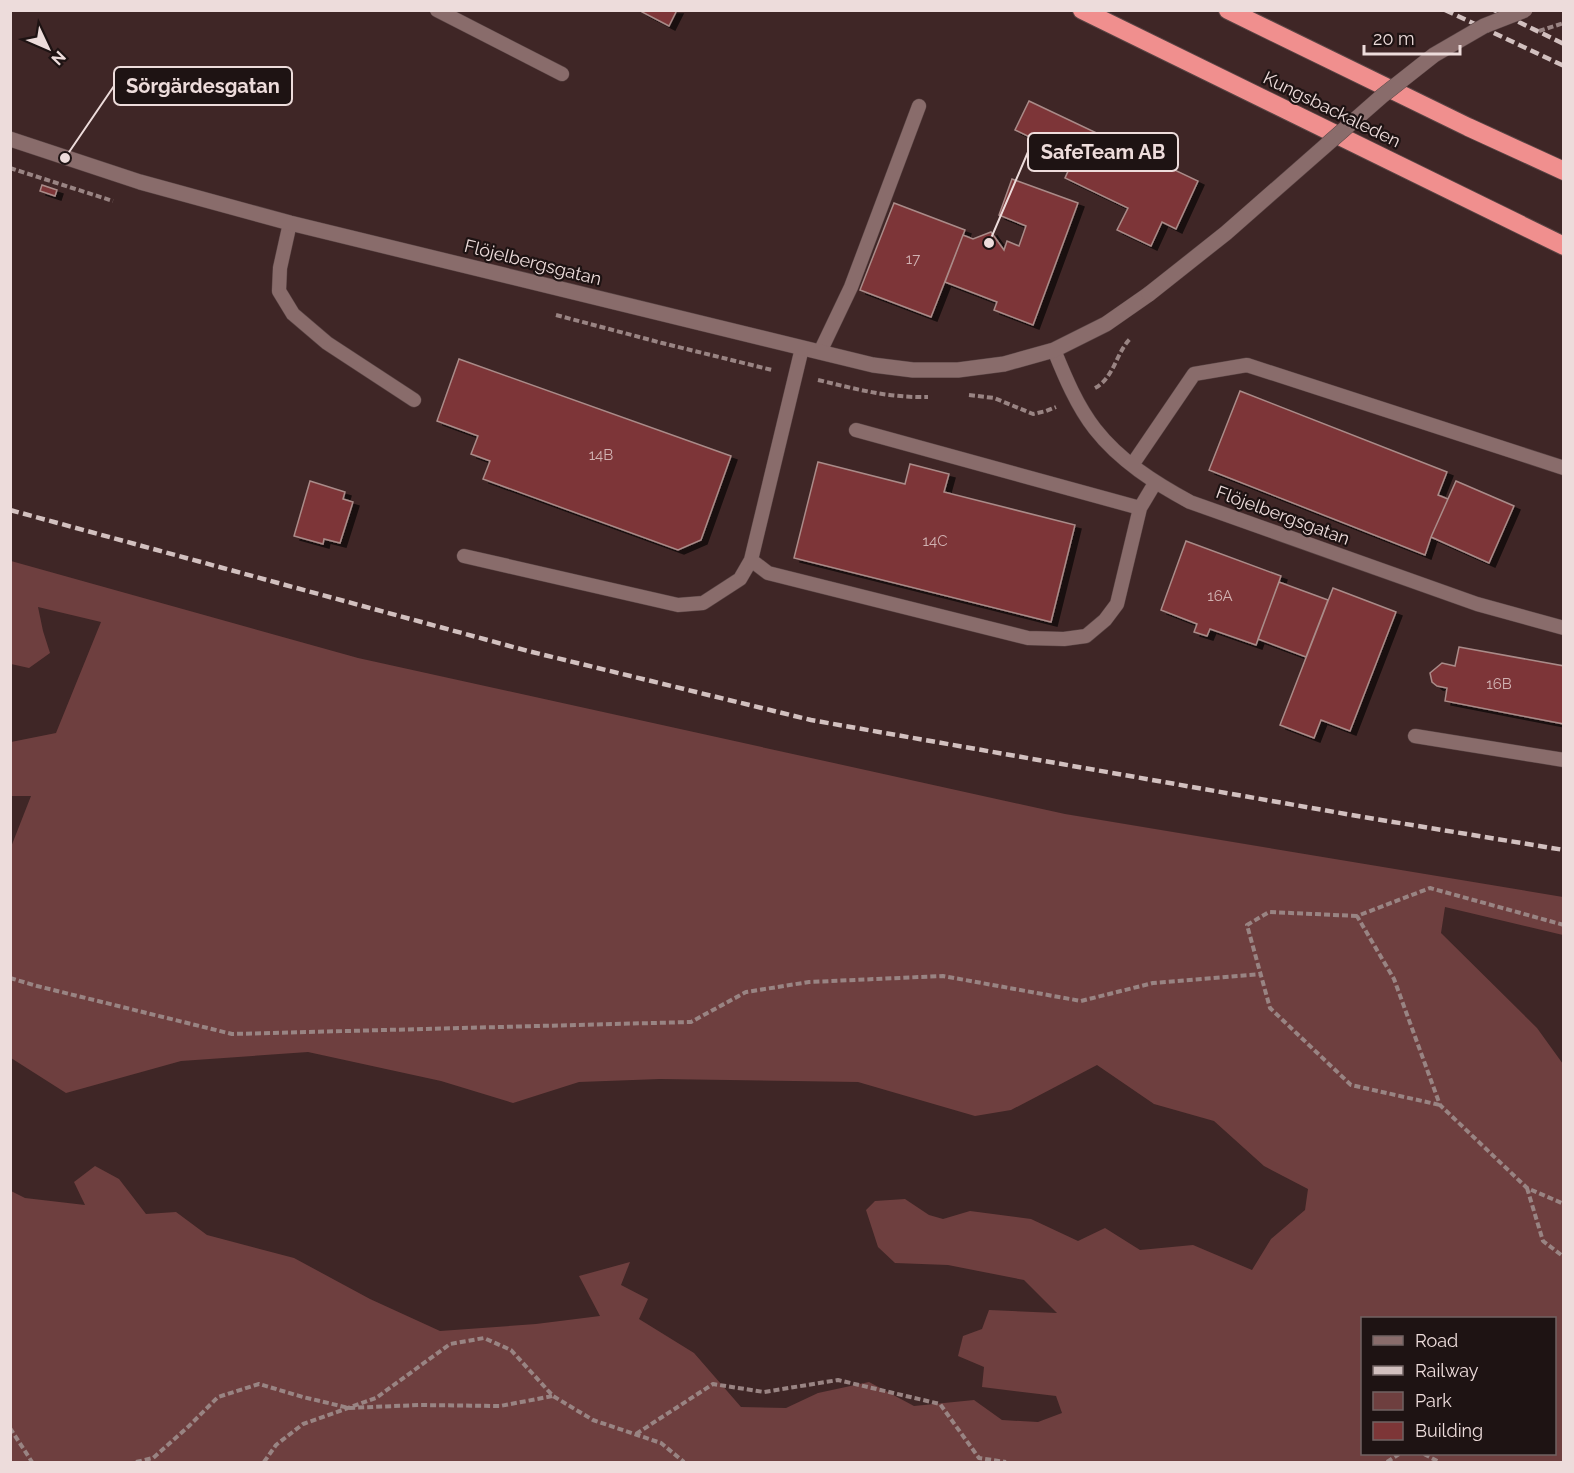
<svg xmlns="http://www.w3.org/2000/svg" width="1574" height="1473" font-family="Raleway,sans-serif">
<defs>
<filter id="shadow"><feDropShadow dx="6" dy="4" stdDeviation="0" flood-color="#0009"/></filter>
</defs>
<rect width="100%" height="100%" fill="#3f2626"/>
<path fill="#6e3f3f" fill-rule="evenodd" d="M 11,561 L 358,658 L 1065,814 L 1563,897 L 1563,935 L 1445,907 L 1441,933 L 1537,1028 L 1563,1064 L 1563,1462 L 11,1462 L 11,1191 L 25,1198 L 85,1205 L 74,1182 L 95,1166 L 119,1179 L 146,1214 L 176,1212 L 207,1235 L 294,1258 L 370,1299 L 440,1331 L 536,1324 L 600,1316 L 579,1276 L 630,1262 L 621,1285 L 648,1299 L 639,1319 L 694,1353 L 741,1407 L 786,1408 L 818,1393 L 869,1382 L 914,1406 L 974,1400 L 1002,1420 L 1038,1422 L 1062,1413 L 1056,1396 L 982,1387 L 984,1367 L 958,1356 L 963,1336 L 982,1329 L 989,1310 L 1057,1313 L 1024,1280 L 948,1265 L 895,1263 L 878,1247 L 866,1210 L 875,1201 L 905,1199 L 929,1215 L 943,1219 L 970,1211 L 1031,1219 L 1078,1241 L 1105,1228 L 1140,1250 L 1193,1245 L 1252,1270 L 1271,1239 L 1305,1210 L 1308,1189 L 1264,1166 L 1214,1121 L 1154,1104 L 1097,1065 L 1011,1110 L 975,1116 L 858,1082 L 660,1079 L 579,1082 L 513,1103 L 441,1081 L 308,1052 L 181,1061 L 66,1093 L 11,1058 L 11,847 L 31,796 L 11,796 L 11,742 L 56,733 L 101,622 L 38,607 L 43,631 L 50,653 L 29,668 L 11,664 ZM 1554,1318 L 1554,1454 L 1362,1454 L 1362,1318 Z"/>
<path fill="#7d3637" stroke="#aa8b89" stroke-width="1.5" filter="url(#shadow)" d="M 643,10 L 677,10 L 669,26 L 642,12 Z
M 1029,101 L 1198,181 L 1176,229 L 1162,222 L 1151,246 L 1117,230 L 1128,208 L 1065,178 L 1074,158 L 1015,130 Z
M 1012,179 L 1078,203 L 1033,325 L 994,310 L 997,302 L 945,282 L 963,235 L 973,239 L 991,232 L 1004,250 L 1007,241 L 1019,246 L 1026,226 L 999,215 Z
M 42,185 L 57,190 L 55,196 L 40,191 Z
M 894,203 L 965,230 L 931,317 L 860,290 Z
M 459,359 L 731,456 L 701,540 L 678,550 L 483,479 L 490,461 L 471,454 L 478,436 L 437,421 Z
M 1240,391 L 1447,472 L 1438,495 L 1448,499 L 1431,537 L 1425,555 L 1209,470 Z
M 818,462 L 905,484 L 910,464 L 949,474 L 944,492 L 1075,525 L 1051,622 L 794,558 Z
M 310,481 L 345,492 L 343,499 L 353,502 L 340,543 L 324,539 L 323,544 L 294,536 Z
M 1456,481 L 1514,506 L 1489,563 L 1431,537 Z
M 1186,541 L 1281,576 L 1256,645 L 1210,629 L 1207,636 L 1194,632 L 1197,624 L 1161,610 Z
M 1279,582 L 1328,600 L 1306,657 L 1258,639 Z
M 1333,588 L 1396,612 L 1350,731 L 1321,720 L 1314,738 L 1280,725 Z
M 1459,647 L 1564,666 L 1564,724 L 1445,701 L 1447,688 L 1437,686 L 1432,682 L 1430,673 L 1442,663 L 1455,666 Z"/>
<g fill="none" stroke-linecap="round" stroke-linejoin="round">
<defs>
<path id="lane" d="M 437,10 L 562,74
M 290,223 L 280,268 L 279,291 L 293,314 L 327,343 L 414,400
M 1054,350 C 1065,377 1077,406 1095,429 C 1120,461 1155,483 1190,502 L 1477,604 L 1564,628
M 820,352 L 851,287 L 919,106
M 856,430 L 1140,508
M 1132,465 L 1194,374 L 1247,365 L 1564,468
M 464,556 L 678,605 L 703,603 L 740,579 L 751,560 L 802,348
M 751,560 L 768,573 L 1028,638 L 1064,639 L 1086,636 L 1105,620 L 1117,604 L 1140,508 L 1155,483
M 1415,736 L 1564,760"/>
<path id="street" d="M 10,139 L 140,182 L 290,223 L 873,365 L 913,370 L 958,370 L 1004,364 L 1054,350 L 1106,324 L 1149,294"/>
<path id="highway" d="M 1082,10 L 1564,246
M 1228,10 L 1468,127 L 1564,171"/>
</defs>
<use href="#lane" stroke="#594444" stroke-width="15"/>
<use href="#street" stroke="#594444" stroke-width="16"/>
<use href="#highway" stroke="#594444" stroke-width="20"/>
<path stroke="#998483" stroke-width="4" stroke-dasharray="6 3" stroke-linecap="butt" d="M 10,168 L 113,201
M 556,315 L 662,343 L 772,370
M 818,380 C 856,389 888,398 928,397
M 1095,388 C 1114,378 1116,353 1130,339
M 969,395 L 994,398 L 1033,414 L 1046,411 L 1056,407
M 1357,916 L 1269,912 L 1247,925 L 1270,1008 L 1351,1085 L 1440,1105
M 1564,925 L 1430,888 L 1357,916 L 1394,979 L 1440,1105 L 1527,1188 L 1564,1204
M 10,978 L 37,986 L 232,1034 L 691,1022 L 746,992 L 809,982 L 943,976 L 1081,1001 L 1153,983 L 1261,974
M 1527,1188 L 1543,1241 L 1564,1257
M 10,1428 L 32,1462
M 636,1434 L 713,1384 L 764,1392 L 838,1380 L 940,1404 L 979,1458 L 1006,1462
M 1424,1454 L 1439,1462
M 136,1462 L 153,1458 L 189,1426 L 218,1397 L 259,1384 L 303,1397 L 349,1408 L 419,1405 L 500,1406 L 553,1396
M 264,1462 L 276,1445 L 303,1424 L 376,1398 L 450,1344 L 484,1338 L 511,1350 L 553,1396 L 593,1420 L 661,1443 L 684,1462
M 1387,1462 L 1399,1454
M 1563,1462 L 1564,1462"/>
<use href="#lane" stroke="#896c6b" stroke-width="14"/>
<use href="#street" stroke="#896c6b" stroke-width="15"/>
<use href="#highway" stroke="#f08f8e" stroke-width="18"/>
<path stroke="#d2c0bf" stroke-width="4.5" stroke-dasharray="9 4.5" stroke-linecap="butt" d="M 1445,10 L 1564,66
M 1494,10 L 1564,44
M 10,510 L 528,651 L 811,720 L 1363,817 L 1564,850"/>
<defs>
<path id="street-bridge" d="M 1149,294 L 1226,233 L 1382,96 L 1434,55 L 1484,26 L 1525,10"/>
</defs>
<use href="#street-bridge" stroke="#594444" stroke-width="16" stroke-linecap="butt"/>
<path stroke="#998483" stroke-width="4" stroke-dasharray="6 3" stroke-linecap="butt" d="M 1539,31 L 1564,23"/>
<use href="#street-bridge" stroke="#896c6b" stroke-width="15"/>
</g>
<g text-anchor="middle" dominant-baseline="central" stroke-width="4.5" stroke-linejoin="round" paint-order="stroke">
<g font-size="15" fill="#d1b2b2">
<text x="913" y="259">17</text>
<text x="601" y="455">14B</text>
<text x="935" y="541">14C</text>
<text x="1220" y="596">16A</text>
<text x="1499" y="684">16B</text>
</g>
<g font-size="18" fill="#eddcdb" stroke="#1e1313">
<text transform="translate(1332 109) rotate(26)">Kungsbackaleden</text>
<text transform="translate(533 262) rotate(14)">Flöjelbergsgatan</text>
<text transform="translate(1283 515) rotate(20)">Flöjelbergsgatan</text>
</g>
</g>
<path fill="none" stroke="#eddcdb" stroke-width="2" d="M65 158L114 86M989 243L1028 152"/>
<g fill="#eddcdb" stroke="#1e1313" stroke-width="2">
<circle cx="65" cy="158" r="6"/>
<circle cx="989" cy="243" r="6"/>
</g>
<g fill="#1e1313" stroke="#eddcdb" stroke-width="2">
<rect x="114" y="67" width="178" height="38" rx="6"/>
<rect x="1028" y="133" width="150" height="38" rx="6"/>
</g>
<g font-size="20" text-anchor="middle" font-weight="bold" fill="#eddcdb">
<text x="203" y="93">Sörgärdesgatan</text>
<text x="1103" y="159">SafeTeam AB</text>
</g>
<rect width="1574" height="1473" fill="none" stroke="#eddcdb" stroke-width="24"/>
<rect x="1361" y="1317" width="195" height="138" fill="#1e1313" stroke="#716363" stroke-width="1.5"/>
<rect x="1373" y="1336" width="30" height="9" fill="#896c6b" stroke="#716363" stroke-width="1.5"/>
<text x="1415" y="1347" font-size="18" fill="#eddcdb">Road</text>
<rect x="1373" y="1366" width="30" height="9" fill="#d2c0bf" stroke="#716363" stroke-width="1.5"/>
<text x="1415" y="1377" font-size="18" fill="#eddcdb">Railway</text>
<rect x="1373" y="1392" width="30" height="18" fill="#6e3f3f" stroke="#716363" stroke-width="1.5"/>
<text x="1415" y="1407" font-size="18" fill="#eddcdb">Park</text>
<rect x="1373" y="1422" width="30" height="18" fill="#7d3637" stroke="#716363" stroke-width="1.5"/>
<text x="1415" y="1437" font-size="18" fill="#eddcdb">Building</text>
<g transform="translate(48 48) rotate(134)" stroke="#1e1313" stroke-width="4.5" paint-order="stroke">
<path d="M0-4.5L10 22L0 15L-10 22Z" fill="#eddcdb"/>
<text y="-9" font-size="16" font-weight="bold" text-anchor="middle" fill="#eddcdb">N</text>
</g>
<path d="M1364 45v9h96v-9" fill="none" stroke="#eddcdb" stroke-width="3"/>
<text x="1373" y="45" font-size="18" fill="#eddcdb" stroke="#1e1313" stroke-width="4.5" paint-order="stroke">20 m</text>
</svg>
